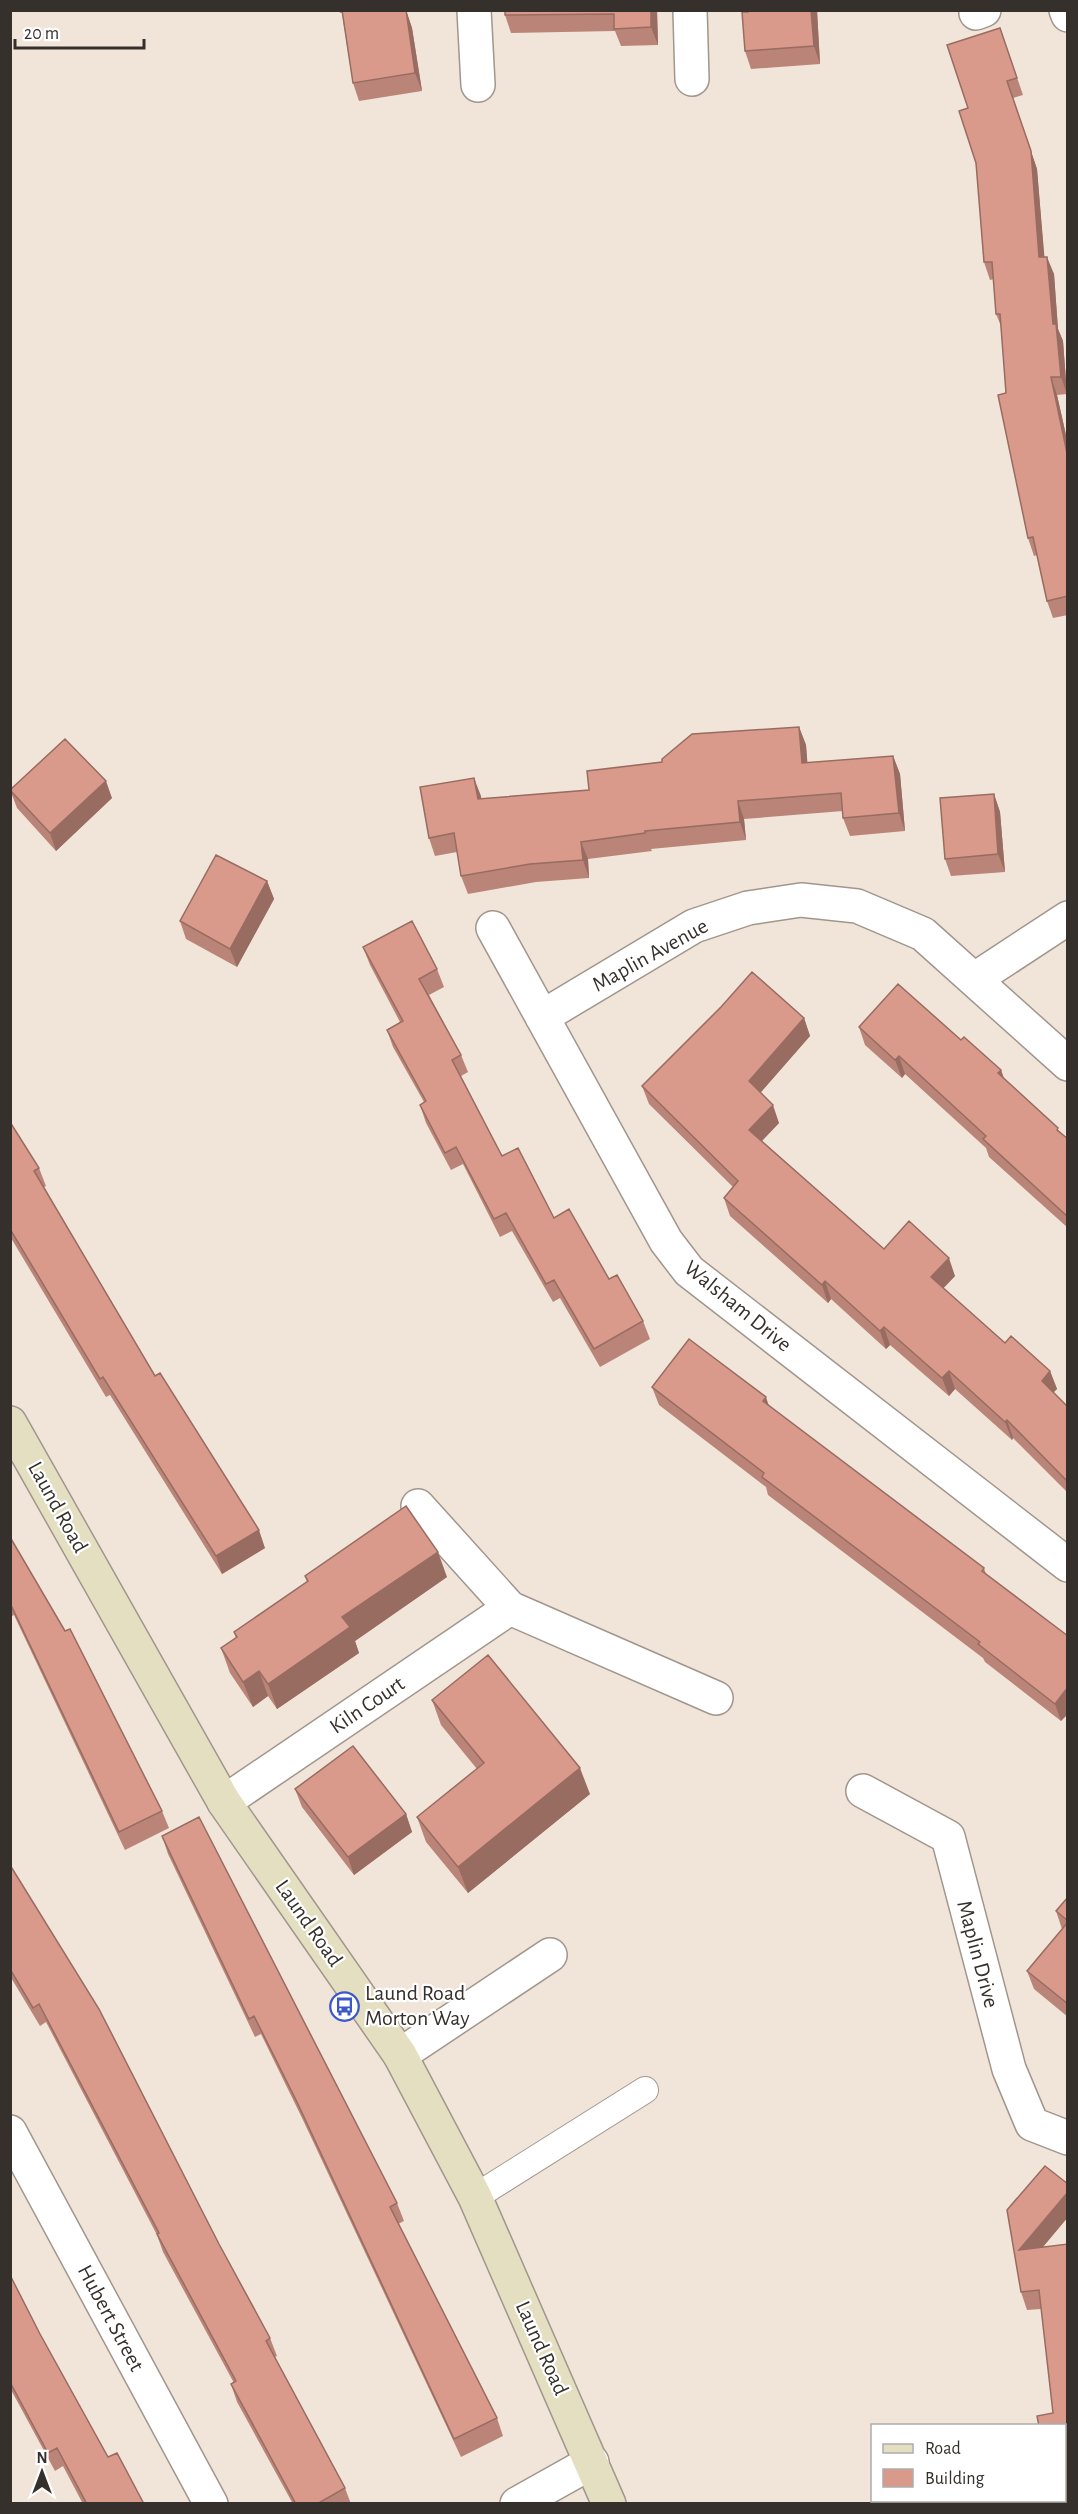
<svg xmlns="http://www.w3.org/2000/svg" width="1078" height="2514" font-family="'Alegreya Sans',sans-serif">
<rect width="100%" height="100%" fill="#f1e5da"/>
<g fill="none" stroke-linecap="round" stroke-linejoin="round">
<defs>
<path id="lane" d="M 475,2197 L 645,2090
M 918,2504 L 919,2500"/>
<path id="street" d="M 474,10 L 478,85
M 690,10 L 692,79
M 1066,10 L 1068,15
M 976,13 L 984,10
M 493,928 L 666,1241 L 689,1271 L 1068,1565
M 975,979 L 1068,918
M 542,1017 L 694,926 L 748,908 L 801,900 L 857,906 L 923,934 L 1068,1064
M 418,1506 L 510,1608 L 716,1698
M 863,1791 L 948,1837 L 1009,2069 L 1032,2124 L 1068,2138
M 224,1802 L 510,1608
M 400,2055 L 550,1955
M 10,2132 L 211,2504
M 517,2504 L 592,2462"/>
<path id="secondary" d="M 10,1423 L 224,1802 L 400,2055 L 475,2197 L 609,2504"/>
</defs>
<use href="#lane" stroke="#a1968c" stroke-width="28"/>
<use href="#street" stroke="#a1968c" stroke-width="36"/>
<use href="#secondary" stroke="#a1968c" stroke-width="36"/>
<use href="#lane" stroke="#fff" stroke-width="26"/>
<use href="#street" stroke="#fff" stroke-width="33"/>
<use href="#secondary" stroke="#e5dfc1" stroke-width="33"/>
</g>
<path fill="#bb8478" d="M 339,10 L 406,10 L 412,28 L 422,91 L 359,101 L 353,83 L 342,13 L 340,13 Z
M 657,10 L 658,45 L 621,46 L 615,31 L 511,33 L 505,15 Z
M 817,10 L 820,64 L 751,69 L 745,51 L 748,12 Z
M 1006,45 L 1023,95 L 1013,98 L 1037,169 L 1044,257 L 1054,274 L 1058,329 L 1063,341 L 1067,394 L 1057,395 L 1068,444 L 1068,615 L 1053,618 L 1047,601 L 1037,555 L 1034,556 L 1028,538 L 1006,393 L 1001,326 L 996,314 L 994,279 L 990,280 L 984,262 L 976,163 L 968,108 Z
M 799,727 L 806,745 L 807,763 L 893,756 L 900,774 L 905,831 L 850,836 L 843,818 L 843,811 L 744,819 L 746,840 L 651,849 L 652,851 L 588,859 L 589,878 L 536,882 L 468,894 L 461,876 L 457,852 L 435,856 L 429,838 L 481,796 L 481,799 L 589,790 L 662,762 Z
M 10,790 L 112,798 L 56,851 L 17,808 Z
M 994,794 L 1000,812 L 1005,872 L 951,876 L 945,859 Z
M 267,881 L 274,899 L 237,967 L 186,939 L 180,921 Z
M 363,947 L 437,969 L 444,987 L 429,995 L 461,1055 L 468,1072 L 461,1076 L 502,1156 L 554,1218 L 609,1279 L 643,1321 L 650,1339 L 600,1367 L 560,1298 L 553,1302 L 512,1231 L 500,1237 L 463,1164 L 451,1170 L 426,1123 L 420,1105 L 424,1102 L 393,1047 L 387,1030 L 400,1022 L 370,965 Z
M 721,1007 L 804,1018 L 810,1036 L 760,1093 L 779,1123 L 762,1141 L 884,1249 L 955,1276 L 943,1288 L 1005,1343 L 1050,1371 L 1057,1389 L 1053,1392 L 1068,1407 L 1068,1493 L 1013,1438 L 1012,1440 L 955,1389 L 949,1396 L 890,1345 L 886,1349 L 831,1299 L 828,1303 L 730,1216 L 724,1198 L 733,1187 L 649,1104 L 642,1086 Z
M 859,1027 L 961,1040 L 1001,1070 L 1004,1079 L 1068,1139 L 1068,1228 L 989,1157 L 986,1148 L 905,1074 L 902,1078 L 865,1045 Z
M 10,1122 L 39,1168 L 46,1186 L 44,1187 L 155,1376 L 265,1548 L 222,1574 L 110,1395 L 106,1397 L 11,1238 L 10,1236 Z
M 652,1387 L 769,1406 L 984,1568 L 986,1574 L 1068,1636 L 1061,1721 L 985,1662 L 983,1658 L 768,1495 L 766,1487 L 659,1405 Z
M 10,1537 L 162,1811 L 169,1828 L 125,1850 L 14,1615 L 10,1617 Z
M 305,1576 L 447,1577 L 355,1641 L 359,1653 L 277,1709 L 268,1696 L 253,1707 L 230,1673 L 221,1648 L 236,1638 L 234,1632 L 307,1582 Z
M 432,1700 L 590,1794 L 468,1893 L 426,1842 L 417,1817 L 477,1769 L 441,1725 Z
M 295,1789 L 406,1814 L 412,1832 L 354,1875 L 302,1807 Z
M 162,1836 L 397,2203 L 404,2221 L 398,2224 L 497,2418 L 503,2436 L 461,2457 L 303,2120 L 261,2034 L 255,2037 L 168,1854 Z
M 10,1865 L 270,2338 L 277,2356 L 275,2357 L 345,2488 L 351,2504 L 293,2504 L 237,2402 L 231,2384 L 234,2383 L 163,2252 L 157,2235 L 46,2022 L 40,2026 L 10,1976 Z
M 1068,1897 L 1068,2017 L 1034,1989 L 1027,1971 L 1062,1929 L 1056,1911 Z
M 1068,2184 L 1068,2217 L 1043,2247 L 1065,2500 L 1041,2309 L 1027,2310 L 1021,2292 Z
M 10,2275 L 40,2334 L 108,2457 L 144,2504 L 83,2504 L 63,2466 L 55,2471 L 10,2388 Z"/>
<path fill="#986c61" d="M 406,10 L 412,28 L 422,91 L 415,73 Z
M 651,10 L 657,10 L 658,45 L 651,27 Z
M 811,10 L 817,10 L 820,64 L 814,46 Z
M 1013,98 L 1037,169 L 1046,275 L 1039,257 Z
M 1047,257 L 1054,274 L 1058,329 L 1063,341 L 1067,394 L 1061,377 L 1053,324 Z
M 1051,377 L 1057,395 L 1068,444 L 1068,458 Z
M 799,727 L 806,745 L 809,781 L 802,763 Z
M 893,756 L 900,774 L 905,831 L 899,813 Z
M 474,778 L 481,796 L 484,817 L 478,799 Z
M 106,781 L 112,798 L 56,851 L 50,833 Z
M 994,794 L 1000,812 L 1005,872 L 998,854 Z
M 738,801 L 744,819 L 746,840 L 740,822 Z
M 581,842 L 588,859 L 589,878 L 583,860 Z
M 267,881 L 274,899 L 237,967 L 230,949 Z
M 804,1018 L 810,1036 L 755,1099 L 749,1081 Z
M 899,1056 L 905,1074 L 902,1078 L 895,1060 Z
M 1001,1070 L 1007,1087 L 998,1073 Z
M 773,1105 L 779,1123 L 756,1147 L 749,1130 Z
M 949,1258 L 955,1276 L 937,1295 L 931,1277 Z
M 825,1281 L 831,1299 L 828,1303 L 822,1285 Z
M 884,1327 L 890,1345 L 886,1349 L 880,1331 Z
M 949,1371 L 955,1389 L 949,1396 L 942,1378 Z
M 1050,1371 L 1057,1389 L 1048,1398 L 1042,1381 Z
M 766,1397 L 772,1415 L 763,1401 Z
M 1007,1420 L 1013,1438 L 1012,1440 L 1005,1422 Z
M 259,1530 L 265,1548 L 222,1574 L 216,1556 Z
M 438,1552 L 447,1577 L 355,1641 L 359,1653 L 277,1709 L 268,1684 L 342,1617 Z
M 259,1671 L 268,1696 L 253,1707 L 243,1682 Z
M 1068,1687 L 1068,1714 L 1061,1721 L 1055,1704 Z
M 580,1768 L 590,1794 L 468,1893 L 458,1867 Z
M 406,1814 L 412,1832 L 354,1875 L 348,1857 Z
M 1068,2192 L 1068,2217 L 1025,2268 L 1019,2250 Z"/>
<path fill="#d99a8b" stroke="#986c61" stroke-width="1.5" d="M 342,10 L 406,10 L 415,73 L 353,83 Z
M 505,10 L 651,10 L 651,27 L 614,29 L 614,14 L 505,15 Z
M 748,10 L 811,10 L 814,46 L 745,51 L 742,12 L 748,12 Z
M 1000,28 L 1017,78 L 1007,81 L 1031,151 L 1039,257 L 1047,257 L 1053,324 L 1056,324 L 1061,377 L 1051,377 L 1068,458 L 1068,596 L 1047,601 L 1033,537 L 1028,538 L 998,395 L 1006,393 L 1000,314 L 996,314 L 992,262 L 984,262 L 976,163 L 959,111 L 968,108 L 947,45 Z
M 799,727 L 802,763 L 893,756 L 899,813 L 843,818 L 841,793 L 738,801 L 740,822 L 645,831 L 645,833 L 581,842 L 583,860 L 530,864 L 461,876 L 454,833 L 429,838 L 420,787 L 474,778 L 478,799 L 589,790 L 587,771 L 662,762 L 662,759 L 692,734 Z
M 65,739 L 106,781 L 50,833 L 10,790 Z
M 994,794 L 998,854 L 945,859 L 940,798 Z
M 216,855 L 267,881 L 230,949 L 180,921 Z
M 412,921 L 437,969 L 419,979 L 461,1055 L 452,1060 L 502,1156 L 518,1148 L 554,1218 L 569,1209 L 609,1279 L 617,1275 L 643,1321 L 594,1349 L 554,1280 L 546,1284 L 506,1213 L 494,1219 L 456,1147 L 445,1153 L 420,1105 L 426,1101 L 387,1030 L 403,1021 L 363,947 Z
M 752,972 L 804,1018 L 749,1081 L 773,1105 L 749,1130 L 884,1249 L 909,1221 L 949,1258 L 931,1277 L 1005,1343 L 1011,1336 L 1050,1371 L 1042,1381 L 1068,1407 L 1068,1482 L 1007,1420 L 1005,1422 L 949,1371 L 942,1378 L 884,1327 L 880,1331 L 825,1281 L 822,1285 L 724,1198 L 738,1181 L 642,1086 L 721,1007 Z
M 898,984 L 961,1040 L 964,1037 L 1001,1070 L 998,1073 L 1058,1128 L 1057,1130 L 1068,1139 L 1068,1217 L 983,1139 L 986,1136 L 899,1056 L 895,1060 L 859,1027 Z
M 10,1122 L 39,1168 L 34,1171 L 155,1376 L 160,1373 L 259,1530 L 216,1556 L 103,1377 L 100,1379 L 10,1229 Z
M 689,1339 L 766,1397 L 763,1401 L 984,1568 L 982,1571 L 1068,1636 L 1068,1687 L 1055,1704 L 978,1644 L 980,1642 L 762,1477 L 764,1473 L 652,1387 Z
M 406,1506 L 438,1552 L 342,1617 L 350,1627 L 268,1684 L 259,1671 L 243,1682 L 221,1648 L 237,1637 L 234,1632 L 308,1581 L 305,1576 Z
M 10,1537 L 65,1631 L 70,1629 L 162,1811 L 119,1832 L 10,1603 Z
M 488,1655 L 580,1768 L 458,1867 L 417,1817 L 484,1763 L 432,1700 Z
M 353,1746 L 406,1814 L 348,1857 L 295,1789 Z
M 199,1817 L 397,2203 L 390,2207 L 497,2418 L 454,2439 L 297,2102 L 254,2016 L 249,2019 L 162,1836 Z
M 10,1865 L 99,2009 L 219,2244 L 270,2338 L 266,2341 L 345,2488 L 317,2504 L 296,2504 L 231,2384 L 236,2381 L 157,2234 L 159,2233 L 39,2004 L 33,2008 L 10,1969 Z
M 1068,1897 L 1068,1921 L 1056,1911 Z
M 1068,1922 L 1068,2004 L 1027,1971 Z
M 1045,2166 L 1068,2184 L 1068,2192 L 1019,2250 L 1068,2244 L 1068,2504 L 1051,2504 L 1050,2500 L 1065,2500 L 1065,2426 L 1039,2426 L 1037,2416 L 1053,2413 L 1039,2290 L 1021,2292 L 1007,2210 Z
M 10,2275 L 40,2334 L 108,2457 L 117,2453 L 144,2504 L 87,2504 L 57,2448 L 48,2453 L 10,2382 Z"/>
<defs>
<symbol id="bus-ring" viewBox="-11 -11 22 22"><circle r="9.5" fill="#fff" stroke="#3b58ca" stroke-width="1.5"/><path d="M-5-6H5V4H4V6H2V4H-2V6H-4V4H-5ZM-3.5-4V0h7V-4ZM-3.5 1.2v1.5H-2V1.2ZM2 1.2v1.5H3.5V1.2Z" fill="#3b58ca"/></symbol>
</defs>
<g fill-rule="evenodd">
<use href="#bus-ring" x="328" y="1990" width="33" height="33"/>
</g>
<g text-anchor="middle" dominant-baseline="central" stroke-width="4.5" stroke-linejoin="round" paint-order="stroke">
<g font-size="22" fill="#35302c" stroke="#fff">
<text transform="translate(650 955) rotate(-29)">Maplin Avenue</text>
<text transform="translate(738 1306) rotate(39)">Walsham Drive</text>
<text transform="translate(58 1507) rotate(61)">Laund Road</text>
<text transform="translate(367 1705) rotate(-34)">Kiln Court</text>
<text transform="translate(309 1923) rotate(55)">Laund Road</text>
<text transform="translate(978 1954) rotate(75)">Maplin Drive</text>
<text transform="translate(111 2318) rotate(62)">Hubert Street</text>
<text transform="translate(542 2348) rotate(66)">Laund Road</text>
</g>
<g font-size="22" fill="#35302c" stroke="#fff" text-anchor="start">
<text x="365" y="1993">Laund Road<tspan x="365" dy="25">Morton Way</tspan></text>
</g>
</g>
<rect width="1078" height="2514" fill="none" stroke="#35302c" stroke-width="24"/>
<rect x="871" y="2424" width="195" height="78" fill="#ffffff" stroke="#aeacab" stroke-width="1.5"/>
<rect x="883" y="2444" width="30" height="9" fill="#e5dfc1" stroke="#aeacab" stroke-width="1.5"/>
<text x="925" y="2454" font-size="18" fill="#35302c">Road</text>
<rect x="883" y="2469" width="30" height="18" fill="#d99a8b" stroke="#aeacab" stroke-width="1.5"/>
<text x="925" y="2484" font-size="18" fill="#35302c">Building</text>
<g transform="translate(42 2472)" stroke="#ffffff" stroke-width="4.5" paint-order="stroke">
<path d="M0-4.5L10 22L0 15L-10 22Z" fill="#35302c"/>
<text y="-9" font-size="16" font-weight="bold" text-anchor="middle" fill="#35302c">N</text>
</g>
<path d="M15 39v9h129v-9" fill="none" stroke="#35302c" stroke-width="3"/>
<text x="24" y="39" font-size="18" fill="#35302c" stroke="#ffffff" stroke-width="4.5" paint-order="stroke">20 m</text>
</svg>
